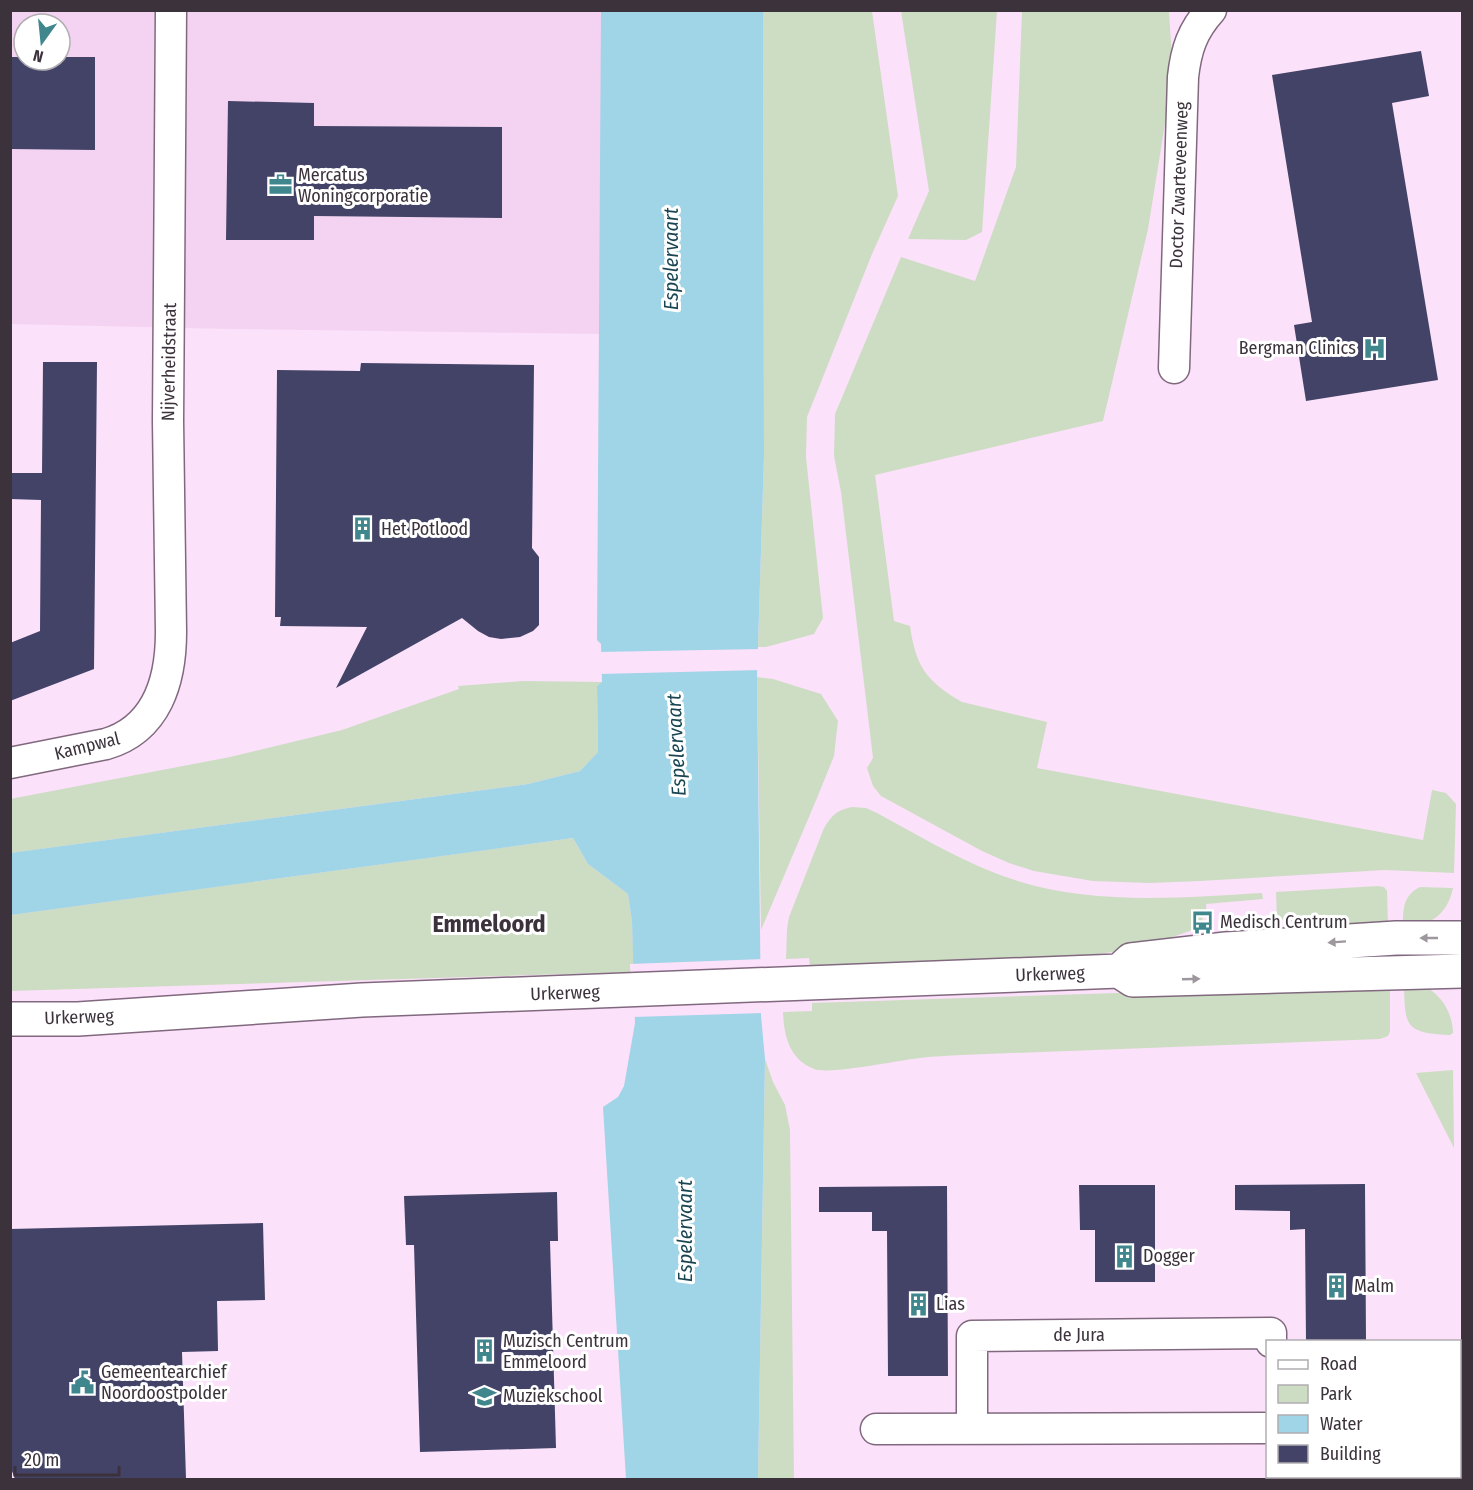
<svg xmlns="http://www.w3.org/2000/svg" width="1473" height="1490" font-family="'Fira Sans Condensed',sans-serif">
<rect width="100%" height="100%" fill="#fce1fa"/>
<path fill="#f3d3f1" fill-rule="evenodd" d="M 11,11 L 612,11 L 604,334 L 231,329 L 11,324 ZM 24,24 L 60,24 L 60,60 L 24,60 Z"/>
<path fill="#cdddc3" d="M 763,11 L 872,11 L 898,196 L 872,254 L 807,417 L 806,457 L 823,618 L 814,634 L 766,647 L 758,647 L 764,456 Z
M 901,11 L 997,11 L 982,232 L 966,240 L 908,239 L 929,191 Z
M 1022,11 L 1175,11 L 1169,12 L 1173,74 L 1148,229 L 1103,421 L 875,475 L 894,621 L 910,626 C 916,667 926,681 962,702 L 1047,722 L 1037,768 L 1423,840 L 1432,790 L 1446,793 L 1456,804 L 1454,873 L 1385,870 L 1200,881 L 1149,883 L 1093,881 L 1034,871 L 1009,863 L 982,851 L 881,796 L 873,786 L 867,768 L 873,758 L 841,492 L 834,456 L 835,414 L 901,257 L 975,281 L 1016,167 Z
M 757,677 L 773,679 L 821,694 L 838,721 L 834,756 L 817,798 L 761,930 Z
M 523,681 L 602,682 L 597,686 L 598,752 L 580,771 L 528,784 L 11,853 L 10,799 L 230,757 L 342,730 L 459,689 L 458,686 Z
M 852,807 L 866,808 L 877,813 C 916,834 954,857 995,873 C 1080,907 1174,898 1262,893 L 1263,899 L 1206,904 L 1207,917 L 1202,917 L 1204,926 L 1141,948 L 1091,955 L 810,966 L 809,958 L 786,959 L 787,929 L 789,917 L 824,828 C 832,815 837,810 852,807 Z
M 573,838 L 588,864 L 628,894 L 632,922 L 634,972 L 11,991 L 10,915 Z
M 1378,886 L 1384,887 L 1387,891 L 1388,927 L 1373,932 L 1277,919 L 1276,892 Z
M 1420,887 L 1453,888 C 1447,916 1430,925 1403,929 C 1403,911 1402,896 1420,887 Z
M 1404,983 C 1410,983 1418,983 1423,986 C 1441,993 1453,1014 1453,1033 L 1450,1035 C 1404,1033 1405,1026 1404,983 Z
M 1390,984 L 1390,1031 L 1388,1036 L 1380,1039 L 962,1055 C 948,1056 934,1056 920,1058 C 900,1060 829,1075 814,1069 C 789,1059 784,1036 783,1012 L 812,1011 L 812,1003 Z
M 765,1059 L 773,1082 L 785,1105 L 790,1130 L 794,1480 L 758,1480 Z
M 1453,1070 L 1454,1148 L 1416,1073 Z"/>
<path fill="#a0d4e7" d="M 601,11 L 763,11 L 764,456 L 757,677 L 761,1016 L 765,1059 L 758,1479 L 626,1479 L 603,1107 L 618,1097 L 624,1086 L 635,1023 L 632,922 L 628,894 L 588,864 L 573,838 L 11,915 L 10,853 L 528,784 L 580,771 L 598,752 L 597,686 L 602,682 L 601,644 L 597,640 Z"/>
<path fill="#fce1fa" d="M 761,649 L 761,670 L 599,674 L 598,652 Z
M 764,959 L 764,1013 L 632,1017 L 630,964 Z"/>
<path fill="#424367" d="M 1421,51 L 1429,96 L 1392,103 L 1438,380 L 1306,401 L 1294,325 L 1312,322 L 1272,75 Z
M 10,57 L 24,57 L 24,60 L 60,60 L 60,57 L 95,57 L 95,150 L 10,149 Z
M 228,101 L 314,103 L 314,126 L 502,127 L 502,218 L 314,216 L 314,240 L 226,240 Z
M 43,362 L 97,362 L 94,669 L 10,701 L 10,643 L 40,631 L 41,500 L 10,499 L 10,473 L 42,473 Z
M 361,363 L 534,365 L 532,548 L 539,557 L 539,625 L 533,631 L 520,637 L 501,639 L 489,637 L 478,631 L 462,618 L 336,688 L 367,627 L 280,626 L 281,617 L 275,617 L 277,370 L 360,371 Z
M 1365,1184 L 1366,1341 L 1306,1341 L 1305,1229 L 1290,1230 L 1290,1211 L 1235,1210 L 1235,1185 Z
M 1079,1185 L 1155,1185 L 1155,1282 L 1095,1282 L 1095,1230 L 1080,1230 Z
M 947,1186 L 948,1376 L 888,1376 L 887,1231 L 872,1231 L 872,1212 L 819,1212 L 819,1187 Z
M 557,1192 L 558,1241 L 550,1241 L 556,1448 L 420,1452 L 414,1245 L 406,1245 L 404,1196 Z
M 263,1223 L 265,1300 L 217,1301 L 218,1351 L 182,1352 L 186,1479 L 15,1479 L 10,1466 L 10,1229 Z"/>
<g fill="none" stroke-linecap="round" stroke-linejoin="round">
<defs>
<path id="minor" d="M 1174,368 L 1183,77 C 1186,50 1192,31 1211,10
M 10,763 L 106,744 C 157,729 171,681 171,632 L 168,421 L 171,10
M 1460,1427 L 1462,1427
M 876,1429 L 1268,1428
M 972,1429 L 972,1336 L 1271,1333 L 1271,1342"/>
<path id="secondary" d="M 1119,971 L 1131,960 L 1226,949 L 1396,938 L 1462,938
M 10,1019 L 78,1019 L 362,1000 L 1119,971 L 1133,980 L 1462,971"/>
</defs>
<use href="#minor" stroke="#80697e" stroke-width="33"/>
<use href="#secondary" stroke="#80697e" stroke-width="36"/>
<use href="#minor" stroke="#fff" stroke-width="30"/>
<use href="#secondary" stroke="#fff" stroke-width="33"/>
</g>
<defs><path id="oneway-solid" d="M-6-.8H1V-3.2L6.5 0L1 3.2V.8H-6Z" transform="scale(1.5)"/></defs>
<g fill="#9e989e">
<use href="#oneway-solid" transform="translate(1429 938) rotate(-180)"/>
<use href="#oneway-solid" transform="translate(1337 942) rotate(176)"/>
<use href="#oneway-solid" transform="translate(1191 979) rotate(-2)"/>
</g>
<defs>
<symbol id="office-bare" viewBox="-9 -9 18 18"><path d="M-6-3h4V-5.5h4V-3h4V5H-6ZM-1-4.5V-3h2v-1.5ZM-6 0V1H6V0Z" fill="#3f878d" stroke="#fff" stroke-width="2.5" paint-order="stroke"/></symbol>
<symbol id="hospital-bare" viewBox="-9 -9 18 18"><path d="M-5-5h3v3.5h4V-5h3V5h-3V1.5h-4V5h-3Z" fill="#3f878d" stroke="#fff" stroke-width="2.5" paint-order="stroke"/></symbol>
<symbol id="building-bare" viewBox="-9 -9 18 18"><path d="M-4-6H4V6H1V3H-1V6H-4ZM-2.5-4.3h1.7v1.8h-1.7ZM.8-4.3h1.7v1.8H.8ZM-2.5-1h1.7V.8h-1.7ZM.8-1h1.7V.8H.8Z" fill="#3f878d" stroke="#fff" stroke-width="2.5" paint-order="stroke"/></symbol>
<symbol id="bus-bare" viewBox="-9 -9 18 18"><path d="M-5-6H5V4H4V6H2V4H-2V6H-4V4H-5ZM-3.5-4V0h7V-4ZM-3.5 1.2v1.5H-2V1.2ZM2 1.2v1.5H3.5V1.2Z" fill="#3f878d" stroke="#fff" stroke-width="2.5" paint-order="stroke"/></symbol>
<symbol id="civic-bare" viewBox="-9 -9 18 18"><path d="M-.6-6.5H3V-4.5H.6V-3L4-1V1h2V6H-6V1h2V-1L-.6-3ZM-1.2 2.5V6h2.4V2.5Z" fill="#3f878d" stroke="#fff" stroke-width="2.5" paint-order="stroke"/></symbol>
<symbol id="school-bare" viewBox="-9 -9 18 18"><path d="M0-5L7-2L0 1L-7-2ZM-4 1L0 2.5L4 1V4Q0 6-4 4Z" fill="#3f878d" stroke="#fff" stroke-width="2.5" paint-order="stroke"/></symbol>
</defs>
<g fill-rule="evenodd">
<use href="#office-bare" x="264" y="168" width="33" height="33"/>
<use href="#hospital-bare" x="1358" y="332" width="33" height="33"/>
<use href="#building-bare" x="346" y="512" width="33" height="33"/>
<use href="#bus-bare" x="1186" y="906" width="33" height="33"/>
<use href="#building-bare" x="1108" y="1240" width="33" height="33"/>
<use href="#building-bare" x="1320" y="1270" width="33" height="33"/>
<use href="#building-bare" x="902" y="1288" width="33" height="33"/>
<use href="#building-bare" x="468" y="1334" width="33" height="33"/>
<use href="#civic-bare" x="66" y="1366" width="33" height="33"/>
<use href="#school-bare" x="468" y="1380" width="33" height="33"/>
</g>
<g text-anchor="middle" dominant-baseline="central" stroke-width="6" stroke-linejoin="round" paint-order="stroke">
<g font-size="18" fill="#3c323c" stroke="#fff" text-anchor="start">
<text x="298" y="175">Mercatus<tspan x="298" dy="21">Woningcorporatie</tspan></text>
<text x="1356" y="348" text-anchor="end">Bergman Clinics</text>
<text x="381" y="529">Het Potlood</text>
<text x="1220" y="922">Medisch Centrum</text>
<text x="1143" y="1256">Dogger</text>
<text x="1354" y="1286">Malm</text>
<text x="936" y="1304">Lias</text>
<text x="503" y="1341">Muzisch Centrum<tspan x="503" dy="21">Emmeloord</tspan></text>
<text x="101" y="1372">Gemeentearchief<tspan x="101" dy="21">Noordoostpolder</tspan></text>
<text x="503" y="1396">Muziekschool</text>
</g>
<g font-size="18" fill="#3c323c" stroke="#fff">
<text transform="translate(1179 185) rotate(-88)">Doctor Zwarteveenweg</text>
<text transform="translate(169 362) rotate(-89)">Nijverheidstraat</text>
<text transform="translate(87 746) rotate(-14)">Kampwal</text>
<text transform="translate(1050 974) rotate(-2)">Urkerweg</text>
<text transform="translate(565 993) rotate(-2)">Urkerweg</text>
<text transform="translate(79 1017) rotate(-2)">Urkerweg</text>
<text x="1079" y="1335">de Jura</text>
</g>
<g font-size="20" font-style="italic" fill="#194553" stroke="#fff">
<text transform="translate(671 259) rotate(-90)">Espelervaart</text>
<text transform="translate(676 745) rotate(-93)">Espelervaart</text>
<text transform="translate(685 1231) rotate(-90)">Espelervaart</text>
</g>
<g font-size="24" font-weight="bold" fill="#3c323c" stroke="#fff">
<text x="489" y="924">Emmeloord</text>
</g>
</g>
<rect width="1473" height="1490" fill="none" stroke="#3c323c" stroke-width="24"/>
<rect x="1266" y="1340" width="195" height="138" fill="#ffffff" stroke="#b1adb1" stroke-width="1.5"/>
<rect x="1278" y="1360" width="30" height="9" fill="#ffffff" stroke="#b1adb1" stroke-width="1.5"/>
<text x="1320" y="1370" font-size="18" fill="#3c323c">Road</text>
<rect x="1278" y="1385" width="30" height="18" fill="#cdddc3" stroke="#b1adb1" stroke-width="1.5"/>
<text x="1320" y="1400" font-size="18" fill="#3c323c">Park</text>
<rect x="1278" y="1415" width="30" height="18" fill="#a0d4e7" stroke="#b1adb1" stroke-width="1.5"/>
<text x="1320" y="1430" font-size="18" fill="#3c323c">Water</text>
<rect x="1278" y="1445" width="30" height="18" fill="#424367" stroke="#b1adb1" stroke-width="1.5"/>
<text x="1320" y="1460" font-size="18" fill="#3c323c">Building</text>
<g transform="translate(42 42) rotate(195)"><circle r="28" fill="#ffffff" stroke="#b1adb1" stroke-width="1.5"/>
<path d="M0-4.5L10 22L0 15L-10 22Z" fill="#3f878d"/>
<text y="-9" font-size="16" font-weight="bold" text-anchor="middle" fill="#3c323c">N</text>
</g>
<path d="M15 1466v9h104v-9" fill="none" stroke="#3c323c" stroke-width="3"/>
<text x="24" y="1466" font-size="18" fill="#3c323c" stroke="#ffffff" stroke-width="4.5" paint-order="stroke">20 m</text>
</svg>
